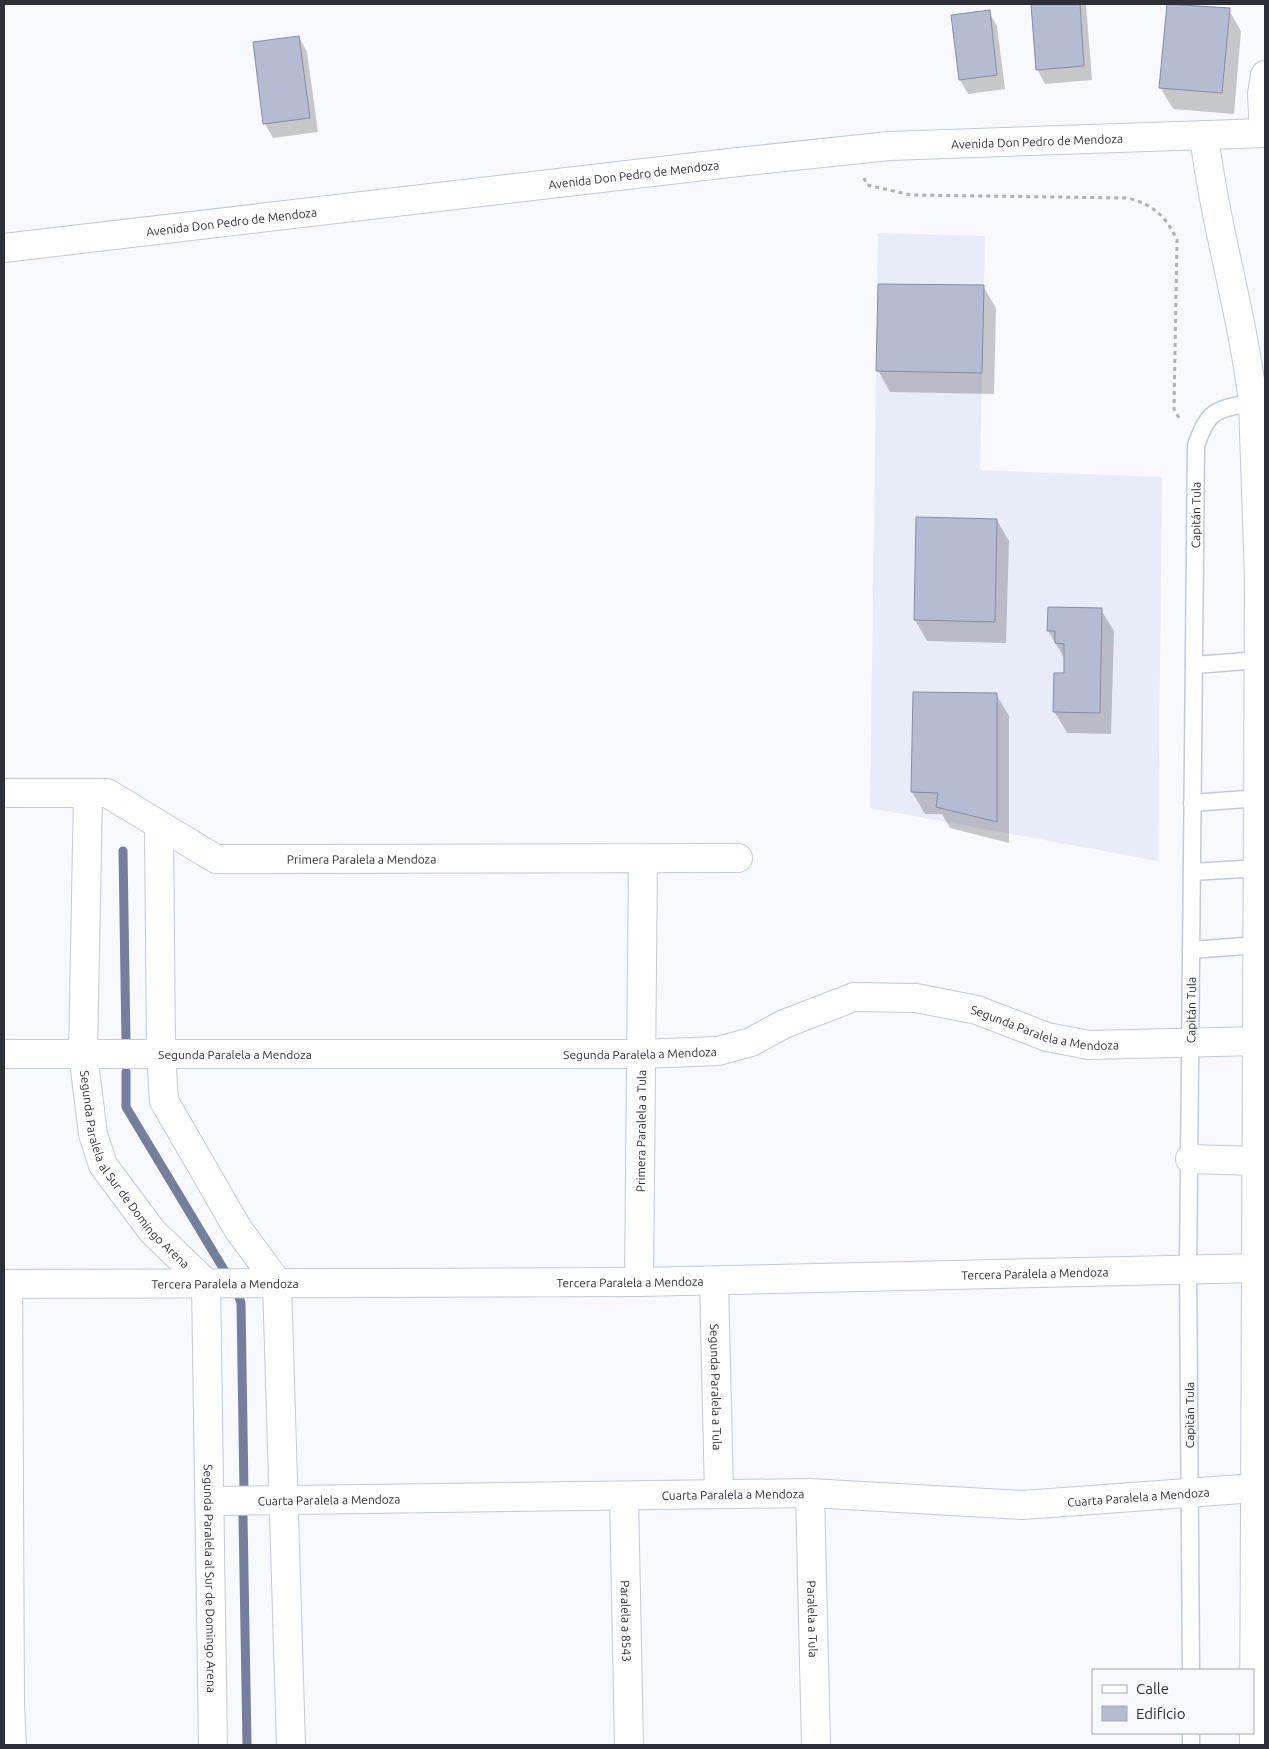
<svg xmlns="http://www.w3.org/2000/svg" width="1269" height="1749" font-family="Ubuntu,sans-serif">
<rect width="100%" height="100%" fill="#f7f9fe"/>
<path fill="#e8ecf9" d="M 878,233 L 985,236 L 980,470 L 1162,477 L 1158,861 L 870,808 Z"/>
<path fill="#0003" d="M 1033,4 L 1086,4 L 1092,80 L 1045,84 L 1037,69 Z
M 1229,10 L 1241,31 L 1234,114 L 1173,109 L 1160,87 Z
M 989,12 L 997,26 L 1005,89 L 968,94 L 960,80 Z
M 299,37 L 307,52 L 318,132 L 273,138 L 265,124 Z
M 983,286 L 996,308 L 994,394 L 890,392 L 878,370 Z
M 997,520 L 1009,541 L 1006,643 L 927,641 L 915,620 Z
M 1049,609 L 1101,610 L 1114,631 L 1111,734 L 1067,733 L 1054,711 L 1065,675 L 1065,659 L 1048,631 Z
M 915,693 L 996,694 L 1009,716 L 1009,843 L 950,828 L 942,814 L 925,814 L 912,792 Z"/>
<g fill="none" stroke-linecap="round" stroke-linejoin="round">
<path stroke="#747e9d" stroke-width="9" d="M 123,851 L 126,1043
M 126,1072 L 126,1107 L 226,1273
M 238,1294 L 241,1303 L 244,1491
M 243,1516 L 247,1745"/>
</g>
<path fill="#b4bcd4" stroke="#868da3" d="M 1031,4 L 1080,4 L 1084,66 L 1036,70 Z
M 1167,4 L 1230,8 L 1222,93 L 1159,88 Z
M 990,10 L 997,75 L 959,80 L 951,15 Z
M 299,36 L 310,118 L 263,124 L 253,42 Z
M 878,284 L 984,285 L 982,373 L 876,371 Z
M 916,517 L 997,519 L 995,622 L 914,620 Z
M 1048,607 L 1102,608 L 1100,713 L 1053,712 L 1054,673 L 1064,673 L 1064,644 L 1055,643 L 1055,631 L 1047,631 Z
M 913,692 L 997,693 L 997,822 L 936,807 L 938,793 L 911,792 Z"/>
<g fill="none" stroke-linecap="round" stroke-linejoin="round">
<defs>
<g id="service">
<path d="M 1194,665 L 1260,660"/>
<path d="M 1192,803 L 1260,798"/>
<path d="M 1192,872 L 1259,868"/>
<path d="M 1191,950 L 1258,945"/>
<path id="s1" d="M 1191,1670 L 1188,1270 L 1196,446 C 1208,408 1217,410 1253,402"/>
<path d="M 1191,1733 L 1191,1745"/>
</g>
<g id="minor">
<path d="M 1264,133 L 1262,94 L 1265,75"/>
<path d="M 1204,135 C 1215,226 1242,311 1253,402 L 1259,579 L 1254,1745"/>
<path id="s2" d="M 4,793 L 107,793 L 216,859 L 738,858"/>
<path id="s3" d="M 88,794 L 83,1054 L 93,1134 L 103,1165 L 152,1231 L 206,1283 L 213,1745"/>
<path d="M 159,825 L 161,1053 L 164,1101 L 238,1229 L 277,1282 L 291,1745"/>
<path id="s4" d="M 4,1054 L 641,1054 L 718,1051 L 751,1042 L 784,1024 L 854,997 L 916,998 L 977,1010 L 1047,1037 L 1089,1045 L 1258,1041"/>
<path d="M 1190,1159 L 1258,1161"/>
<path id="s5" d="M 714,1281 L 719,1494"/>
<path id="s6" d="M 639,1282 L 643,860"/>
<path id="s7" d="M 4,1284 L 639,1282 L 1257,1268"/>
<path d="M 8,1284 L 10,1706 L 12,1745"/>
<path id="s8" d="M 810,1493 L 816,1745"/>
<path id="s9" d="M 624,1496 L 629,1745"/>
<path id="s10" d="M 211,1501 L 810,1493 L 1023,1505 L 1255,1488"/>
</g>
<g id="secondary">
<path id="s11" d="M 4,248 L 738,162 L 889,146 L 1265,133"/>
</g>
</defs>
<use href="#service" stroke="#c1c9e1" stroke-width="19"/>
<use href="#minor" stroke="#c1c9e1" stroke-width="30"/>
<use href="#secondary" stroke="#c1c9e1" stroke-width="30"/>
<path stroke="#aeb1b7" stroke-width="3" stroke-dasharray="4 4" stroke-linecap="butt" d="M 864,178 L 867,185 L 911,195 L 1126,198 C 1152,203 1166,216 1177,240 L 1174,409 L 1180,420"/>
<use href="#service" stroke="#fff" stroke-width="16"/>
<use href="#minor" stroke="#fff" stroke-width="28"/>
<use href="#secondary" stroke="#fff" stroke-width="28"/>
</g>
<g text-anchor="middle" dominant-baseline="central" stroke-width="4.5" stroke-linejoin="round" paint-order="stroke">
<g font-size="12" fill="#2c2f38" stroke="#f7f9fe">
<text stroke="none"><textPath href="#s11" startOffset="1039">Avenida Don Pedro de Mendoza</textPath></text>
<text stroke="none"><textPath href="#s11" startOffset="634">Avenida Don Pedro de Mendoza</textPath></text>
<text stroke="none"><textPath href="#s11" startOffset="229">Avenida Don Pedro de Mendoza</textPath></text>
<text stroke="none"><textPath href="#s1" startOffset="1155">Capitán Tula</textPath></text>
<text stroke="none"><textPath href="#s2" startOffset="376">Primera Paralela a Mendoza</textPath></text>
<text stroke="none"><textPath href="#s1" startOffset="660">Capitán Tula</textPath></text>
<text stroke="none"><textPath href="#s4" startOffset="1056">Segunda Paralela a Mendoza</textPath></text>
<text stroke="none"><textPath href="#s4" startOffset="636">Segunda Paralela a Mendoza</textPath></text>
<text stroke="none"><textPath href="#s4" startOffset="231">Segunda Paralela a Mendoza</textPath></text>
<text stroke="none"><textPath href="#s6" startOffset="151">Primera Paralela a Tula</textPath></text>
<text stroke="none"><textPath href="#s3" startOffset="391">Segunda Paralela al Sur de Domingo Arena</textPath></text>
<text stroke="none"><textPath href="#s7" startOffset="1031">Tercera Paralela a Mendoza</textPath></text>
<text stroke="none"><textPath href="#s7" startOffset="626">Tercera Paralela a Mendoza</textPath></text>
<text stroke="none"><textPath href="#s7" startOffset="221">Tercera Paralela a Mendoza</textPath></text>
<text stroke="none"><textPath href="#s5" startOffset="106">Segunda Paralela a Tula</textPath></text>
<text transform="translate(1189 1415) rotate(-90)">Capitán Tula</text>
<text stroke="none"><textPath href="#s10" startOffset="522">Cuarta Paralela a Mendoza</textPath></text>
<text stroke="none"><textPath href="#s10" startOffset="928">Cuarta Paralela a Mendoza</textPath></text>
<text stroke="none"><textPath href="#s10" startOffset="118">Cuarta Paralela a Mendoza</textPath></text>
<text stroke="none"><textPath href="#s3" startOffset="826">Segunda Paralela al Sur de Domingo Arena</textPath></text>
<text stroke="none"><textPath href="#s8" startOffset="126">Paralela a Tula</textPath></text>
<text stroke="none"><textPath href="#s9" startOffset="125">Paralela a 8543</textPath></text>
</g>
</g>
<rect width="1269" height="1749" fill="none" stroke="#2c2f38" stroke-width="10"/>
<rect x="1092" y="1669" width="162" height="65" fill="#f7f9fe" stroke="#a6a8af"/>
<rect x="1102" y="1685" width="25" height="8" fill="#ffffff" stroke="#a6a8af"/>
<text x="1136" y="1694" font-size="15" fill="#2c2f38">Calle</text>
<rect x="1102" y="1706" width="25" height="15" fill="#b4bcd4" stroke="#a6a8af"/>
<text x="1136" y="1719" font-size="15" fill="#2c2f38">Edificio</text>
</svg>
